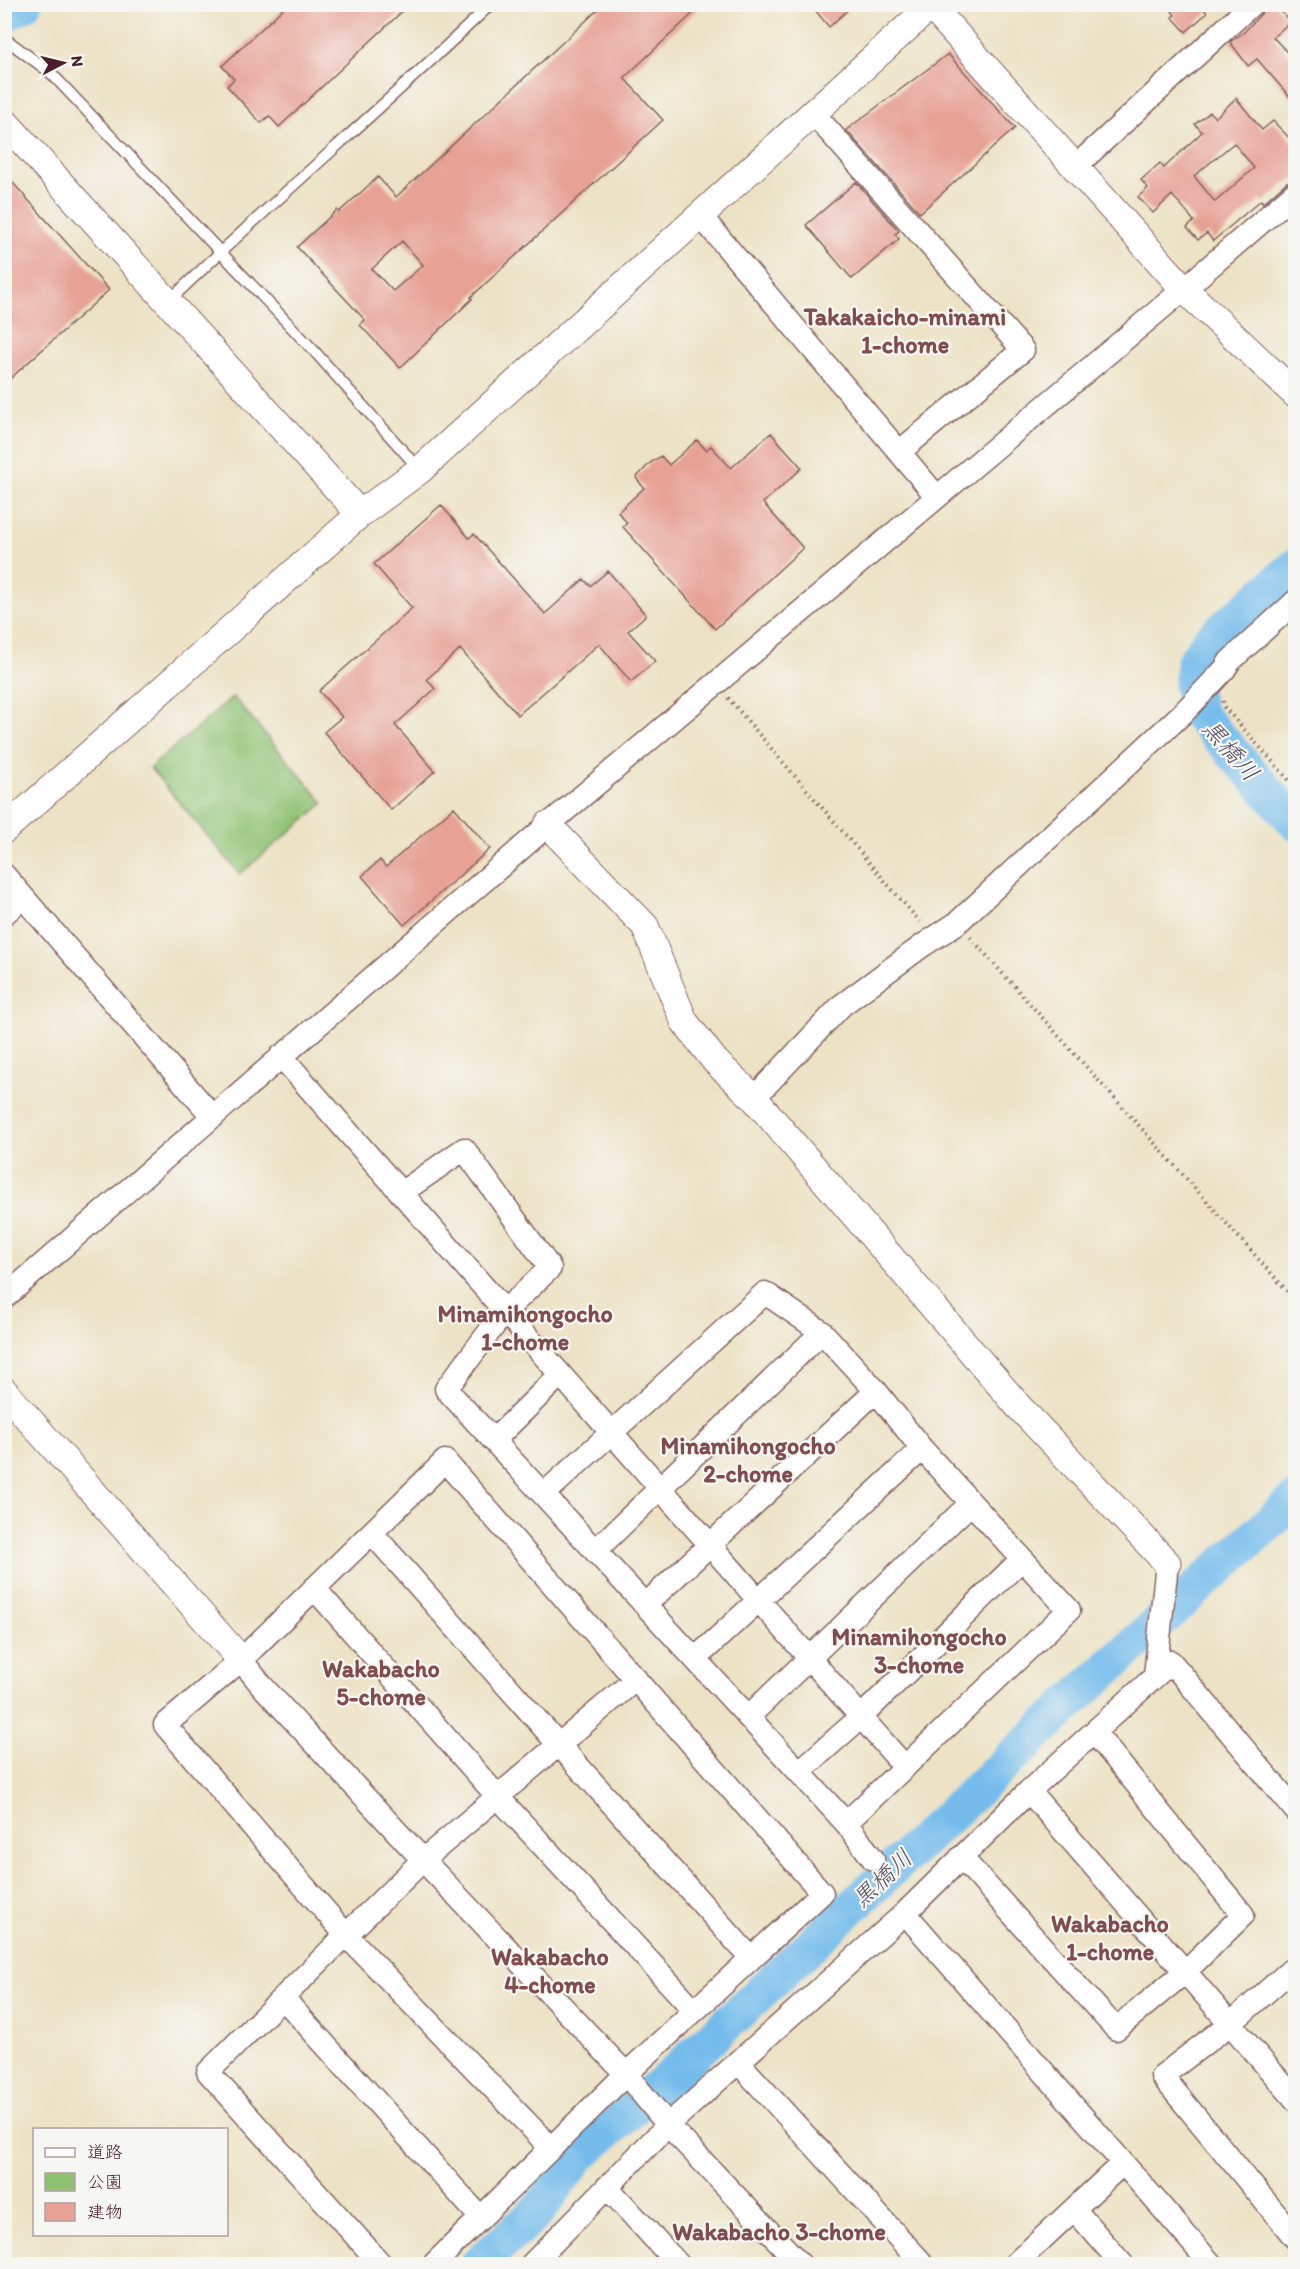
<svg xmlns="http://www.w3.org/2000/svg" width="1300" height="2269" font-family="Itim,'Klee One',sans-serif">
<rect width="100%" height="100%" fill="#f6f6f2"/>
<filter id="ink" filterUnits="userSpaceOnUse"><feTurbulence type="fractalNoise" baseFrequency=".0167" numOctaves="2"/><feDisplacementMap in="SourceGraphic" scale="12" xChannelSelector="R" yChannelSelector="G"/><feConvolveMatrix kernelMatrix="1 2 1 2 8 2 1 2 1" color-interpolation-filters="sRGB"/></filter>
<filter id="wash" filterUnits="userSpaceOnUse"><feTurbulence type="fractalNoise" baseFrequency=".008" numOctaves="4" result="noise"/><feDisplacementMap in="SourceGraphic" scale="24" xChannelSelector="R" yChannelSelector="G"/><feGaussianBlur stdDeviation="1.35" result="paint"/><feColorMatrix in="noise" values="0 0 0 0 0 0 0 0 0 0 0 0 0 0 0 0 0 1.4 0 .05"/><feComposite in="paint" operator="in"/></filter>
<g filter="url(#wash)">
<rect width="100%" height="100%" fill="#ede2c5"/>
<path fill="#90c273" stroke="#6d704f" stroke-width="1.5" d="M 233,697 L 324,803 L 240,874 L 150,768 Z"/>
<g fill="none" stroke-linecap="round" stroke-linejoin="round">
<path stroke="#74bcec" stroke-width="36" d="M 4,15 L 24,4
M 1296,566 L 1209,641 L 1194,663 L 1192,688 L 1200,716 L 1296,823
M 478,2264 L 538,2211 L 577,2158 L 673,2074 L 1088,1686 L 1296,1499"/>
</g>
<g id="blocks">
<path fill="#e7a195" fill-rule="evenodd" d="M 288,4 L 410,4 L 279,127 L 269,116 L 261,123 L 227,86 L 234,79 L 222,66 Z
M 604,4 L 703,4 L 624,78 L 663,120 L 471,297 L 472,299 L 400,368 L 360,325 L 365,320 L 297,247 L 337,210 L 339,212 L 378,177 L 396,197 ZM 402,241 L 423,265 L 393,291 L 372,269 Z
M 810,4 L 854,4 L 829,27 Z
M 1167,4 L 1200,4 L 1207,13 L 1186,32 L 1172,17 L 1175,15 Z
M 1267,4 L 1275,4 L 1290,22 L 1273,37 L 1296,62 L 1296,104 L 1257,59 L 1248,66 L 1230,42 L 1244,32 L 1261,14 Z
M 948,54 L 1015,128 L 920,213 L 846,130 Z
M 1236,98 L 1262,130 L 1273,121 L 1296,145 L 1296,179 L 1287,182 L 1263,203 L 1261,200 L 1213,241 L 1207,233 L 1198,240 L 1187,228 L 1194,221 L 1172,195 L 1153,213 L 1138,197 L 1148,188 L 1141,180 L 1160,163 L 1164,168 L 1202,132 L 1195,124 L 1210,112 L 1215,118 ZM 1234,143 L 1254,168 L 1215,202 L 1194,176 Z
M 4,173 L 109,290 L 4,384 Z
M 856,182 L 899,231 L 895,234 L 899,239 L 852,279 L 806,225 Z
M 771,433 L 802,468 L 763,503 L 803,548 L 715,629 L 623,527 L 627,523 L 618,512 L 644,488 L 636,478 L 650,463 L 661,456 L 669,465 L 697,440 L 706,450 L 711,446 L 731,468 Z
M 441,505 L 469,538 L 474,534 L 545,614 L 584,579 L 590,586 L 608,571 L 646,615 L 628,631 L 655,661 L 631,682 L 599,644 L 518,715 L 460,649 L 427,679 L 435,689 L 395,725 L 435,771 L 391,810 L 324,732 L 342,717 L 319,691 L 412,608 L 374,564 Z
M 454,807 L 490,849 L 404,925 L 362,876 L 380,860 L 386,867 Z"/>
</g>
</g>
<g filter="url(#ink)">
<use href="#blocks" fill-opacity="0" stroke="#836361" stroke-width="1.5"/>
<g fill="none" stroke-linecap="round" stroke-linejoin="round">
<defs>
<path id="service" d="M 4,38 L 51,73 L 315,352 L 420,470
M 168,302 C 273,200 385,106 491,4"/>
<path id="minor" d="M 813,113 L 1023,350 L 899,452
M 1075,167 L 1252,4
M 700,215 L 937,497
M 4,875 L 213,1117
M 4,914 L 23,897
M 281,1056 L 905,1767
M 754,1098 L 842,1005 L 922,946 L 957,923 L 1184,712 L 1224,670 L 1230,661 L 1296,601
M 401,1193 L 464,1149 L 550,1268 L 505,1311 L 446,1389 L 846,1823 L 873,1859
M 4,1298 L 548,825 L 1184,289 L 1296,192
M 494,1440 L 560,1375
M 544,1494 L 765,1293 L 822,1332 L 876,1391 L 922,1449 L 1069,1610 L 846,1823
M 372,1533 L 559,1745 L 751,1958
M 595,1551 L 822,1332
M 314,1588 L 498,1797 L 694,2010
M 645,1605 L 876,1391
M 695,1659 L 922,1449
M 241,1660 L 263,1687 L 423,1860 L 626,2074 L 668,2125 L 800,2264
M 1155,1676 L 1167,1563
M 748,1717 L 971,1503
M 799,1772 L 861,1717 L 1022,1559
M 1029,1791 L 1296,2100
M 961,1857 L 1116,2029 L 1185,1972 L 1243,1915 L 1094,1732
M 905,1913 L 1211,2264
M 1296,1974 L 1291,1970 L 1230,2024 L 1162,2076 L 1296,2239
M 283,1998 L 481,2218
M 738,2062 L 920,2261 L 916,2264
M 551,2148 L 346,1935 L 423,1860 L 636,1679
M 607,2187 L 678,2264
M 1074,2209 L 1122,2264
M 381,2264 L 208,2072 L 346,1935 L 165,1725 L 241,1660 L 445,1461 L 822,1893 L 626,2074 L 434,2264
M 532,2264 L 668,2125 L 905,1913 L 1029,1791 L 1171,1662 L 1296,1811
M 1015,2264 L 1123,2163"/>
<path id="tertiary" d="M 931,6 L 1184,289 L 1296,395
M 4,121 L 360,514
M 548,825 L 645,926 L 684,1021 L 715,1061 L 754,1098 L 1019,1407 L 1167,1563
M 4,830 L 360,514 L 420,470 L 933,4
M 4,1391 L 241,1660"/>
</defs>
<use href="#service" stroke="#836361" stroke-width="13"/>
<use href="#minor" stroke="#836361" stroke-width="25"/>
<use href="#tertiary" stroke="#836361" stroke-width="29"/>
<path stroke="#836361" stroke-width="4" stroke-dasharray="1.5 4.5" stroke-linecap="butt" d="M 728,698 L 920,922
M 1223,701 L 1224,707 L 1296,788
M 970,937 L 1296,1301"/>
<use href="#service" stroke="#fff" stroke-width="10"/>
<use href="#minor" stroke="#fff" stroke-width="22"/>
<use href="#tertiary" stroke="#fff" stroke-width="27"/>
</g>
</g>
<g text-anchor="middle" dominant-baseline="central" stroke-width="4.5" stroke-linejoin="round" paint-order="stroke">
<g font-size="24" font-weight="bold" fill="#814c50" stroke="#f6f6f2">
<text x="905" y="316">Takakaicho-minami<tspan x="905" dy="28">1-chome</tspan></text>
<text x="525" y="1313">Minamihongocho<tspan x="525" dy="28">1-chome</tspan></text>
<text x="748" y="1445">Minamihongocho<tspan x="748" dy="28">2-chome</tspan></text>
<text x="919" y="1636">Minamihongocho<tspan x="919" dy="28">3-chome</tspan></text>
<text x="381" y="1668">Wakabacho<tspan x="381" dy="28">5-chome</tspan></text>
<text x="1110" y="1923">Wakabacho<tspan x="1110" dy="28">1-chome</tspan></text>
<text x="550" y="1956">Wakabacho<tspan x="550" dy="28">4-chome</tspan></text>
<text x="779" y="2231">Wakabacho 3-chome</text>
</g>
<g font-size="24" font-style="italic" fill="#574e65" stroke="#f6f6f2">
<text transform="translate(1231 750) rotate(49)">黒橋川</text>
<text transform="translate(882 1878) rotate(-43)">黒橋川</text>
</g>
</g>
<rect width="1300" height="2269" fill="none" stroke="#f6f6f2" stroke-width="24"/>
<rect x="33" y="2128" width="195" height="108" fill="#f6f6f2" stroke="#b1a0a2" stroke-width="1.5"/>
<rect x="45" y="2148" width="30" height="9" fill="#ffffff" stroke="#b1a0a2" stroke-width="1.5"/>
<text x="87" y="2158" font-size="18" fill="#4a1f2b">道路</text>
<rect x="45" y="2173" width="30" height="18" fill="#90c273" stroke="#b1a0a2" stroke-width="1.5"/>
<text x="87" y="2188" font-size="18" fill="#4a1f2b">公園</text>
<rect x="45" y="2203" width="30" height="18" fill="#e7a195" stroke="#b1a0a2" stroke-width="1.5"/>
<text x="87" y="2218" font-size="18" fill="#4a1f2b">建物</text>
<g transform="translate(63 63) rotate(83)" stroke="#f6f6f2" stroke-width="4.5" paint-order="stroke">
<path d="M0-4.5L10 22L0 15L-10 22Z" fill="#4a1f2b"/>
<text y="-9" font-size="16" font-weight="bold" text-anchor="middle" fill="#4a1f2b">N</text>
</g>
</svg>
